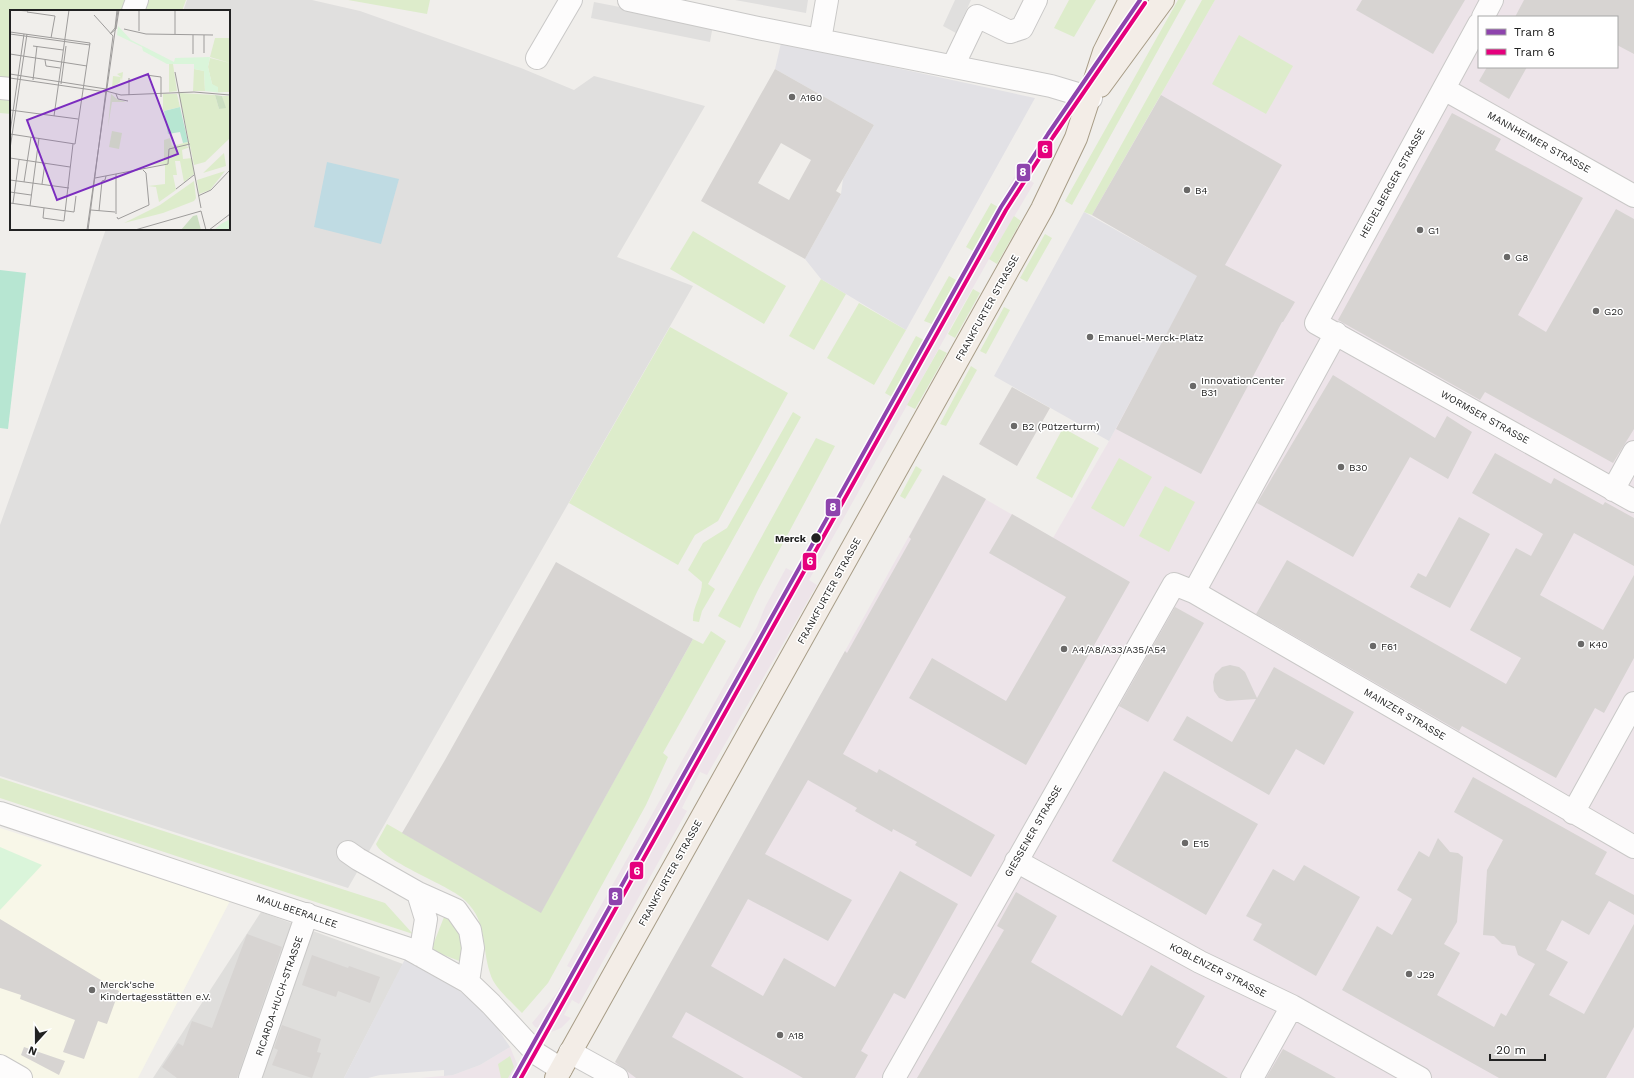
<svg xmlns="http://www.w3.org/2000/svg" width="1634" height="1078" font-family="'Work Sans',sans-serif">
<rect width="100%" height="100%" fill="#f0eeeb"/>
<path fill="#dfdedc" d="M 261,912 L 403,964 L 344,1078 L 153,1078 Z"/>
<path fill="#ede4e9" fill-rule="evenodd" d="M 1215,0 L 1634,0 L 1634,1078 L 607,1078 L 943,475 L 1053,538 L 1109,441 L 1197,276 L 1092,215 ZM 1479,17 L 1617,17 L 1617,67 L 1479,67 Z
M 1017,172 L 1034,183 L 989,259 L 809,580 L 817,585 L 707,775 L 700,772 L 682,808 L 687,811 L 579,1004 L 572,1000 L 564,1015 L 571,1018 L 561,1028 L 554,1031 L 550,1032 L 535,1027 L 532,1023 L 556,994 L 571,968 L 567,966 L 757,627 L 765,607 L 786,568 L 794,572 Z
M 510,1047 L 523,1078 L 420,1078 L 453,1075 L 480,1065 Z"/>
<path fill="#f8f7e8" d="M 0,828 L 230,901 L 138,1078 L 0,1078 Z"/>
<path fill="#ddeccb" d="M 0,0 L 186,0 L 182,11 L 11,11 L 11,114 L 0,113 Z
M 348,0 L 430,0 L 427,14 Z
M 1069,0 L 1096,0 L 1074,37 L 1054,28 Z
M 1178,0 L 1186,0 L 1072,205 L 1065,201 Z
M 1202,0 L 1215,0 L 1092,215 L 1084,212 Z
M 1239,35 L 1293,66 L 1266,114 L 1212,84 Z
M 991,203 L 998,207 L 973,251 L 966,247 Z
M 1014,216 L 1021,221 L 997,264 L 989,259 Z
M 693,231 L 786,286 L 764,324 L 670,269 Z
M 1045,234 L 1052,238 L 1027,282 L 1020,278 Z
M 949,276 L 956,280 L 932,324 L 924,321 Z
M 821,279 L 846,294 L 814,350 L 789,336 Z
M 973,289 L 980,293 L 955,338 L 948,334 Z
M 859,303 L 906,330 L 874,385 L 827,358 Z
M 1004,307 L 1010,310 L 986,354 L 980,351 Z
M 670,327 L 788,393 L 718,521 L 695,535 L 678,565 L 569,503 Z
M 916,336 L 924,340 L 892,397 L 885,393 Z
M 939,349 L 947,353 L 915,409 L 907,405 Z
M 971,366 L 977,370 L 946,426 L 940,424 Z
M 793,412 L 801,417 L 708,584 L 715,589 L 702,611 L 699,622 L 693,621 C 692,607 702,597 702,582 L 688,570 L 703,543 L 727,528 Z
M 1063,428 L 1099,448 L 1072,498 L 1036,478 Z
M 816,438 L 835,446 L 758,590 L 740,628 L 718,616 Z
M 1119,458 L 1152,477 L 1124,527 L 1091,508 Z
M 916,466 L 922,470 L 905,499 L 900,496 Z
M 1165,486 L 1195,502 L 1169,552 L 1139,536 Z
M 711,631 L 726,641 L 663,753 L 668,757 L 646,805 L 548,983 L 522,1013 C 511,1001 494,988 490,973 C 481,945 488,918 461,897 C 445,884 382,860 376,844 L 387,824 L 541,912 L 693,639 L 703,644 Z
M 0,778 L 385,903 L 413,934 L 0,798 Z
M 446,912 L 462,929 L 462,962 L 431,950 Z
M 510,1056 L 514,1067 L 508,1078 L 501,1078 L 498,1064 Z"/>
<path fill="#daf5da" d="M 0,847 L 42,865 L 0,910 Z"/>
<path fill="#b7e6d2" d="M 0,270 L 26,273 L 8,429 L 0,428 Z"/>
<path fill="#e0dfde" d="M 187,0 L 312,0 L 360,11 L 521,68 L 574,90 L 594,76 L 705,106 L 617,257 L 693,286 L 348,888 L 0,776 L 0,525 L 106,229 L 229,229 L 229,11 L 183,11 Z
M 735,0 L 808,0 L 806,13 Z
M 955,0 L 971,0 L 956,33 L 943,26 Z
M 594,2 L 713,25 L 710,42 L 591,18 Z"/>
<path fill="#e2e1e5" d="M 781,43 L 1035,98 L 906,330 L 821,279 L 805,259 L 841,194 L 843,179 L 874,125 L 775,69 Z
M 1084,212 L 1198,276 L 1109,441 L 994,376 Z
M 405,959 L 450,984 L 474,1002 L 493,1021 L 510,1047 L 480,1065 L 453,1075 L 444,1076 L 444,1070 L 380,1075 L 368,1078 L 344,1078 Z"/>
<path fill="#bfdbe3" d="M 327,162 L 399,179 L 381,244 L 314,227 Z"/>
<path fill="#d7d4d2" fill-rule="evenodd" d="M 1362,0 L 1465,0 L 1433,54 L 1356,10 Z
M 1524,0 L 1634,0 L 1634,54 L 1617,45 L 1617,17 L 1515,17 Z
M 1487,67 L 1527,67 L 1509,99 L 1479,81 Z
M 775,69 L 874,125 L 836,191 L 841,194 L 805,259 L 701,201 ZM 781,143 L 811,160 L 789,200 L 758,183 Z
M 1161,95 L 1282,165 L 1225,265 L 1295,302 L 1283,322 L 1282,322 L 1201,474 L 1116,429 L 1197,276 L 1092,215 Z
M 1452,113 L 1501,139 L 1495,150 L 1583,198 L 1518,315 L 1546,332 L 1616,209 L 1634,219 L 1634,429 L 1613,463 L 1485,392 L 1480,400 L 1338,320 Z
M 1333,375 L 1435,438 L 1447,416 L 1472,432 L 1448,479 L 1410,457 L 1353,557 L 1257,503 Z
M 1012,387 L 1050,408 L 1017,466 L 979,444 Z
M 1495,453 L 1551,484 L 1554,478 L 1603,505 L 1605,502 L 1634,518 L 1634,566 L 1574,533 L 1540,595 L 1603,630 L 1634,575 L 1634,658 L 1604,713 L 1595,708 L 1556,778 L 1462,726 L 1459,731 L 1256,614 L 1287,560 L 1506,684 L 1521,658 L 1470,630 L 1516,548 L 1531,556 L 1543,534 L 1472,493 Z
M 943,475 L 986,499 L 843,754 L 877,773 L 879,769 L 995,835 L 971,877 L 915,845 L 917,842 L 893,829 L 892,832 L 855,811 L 857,808 L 808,780 L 765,854 L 852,900 L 828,941 L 748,899 L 711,966 L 763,996 L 784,958 L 835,987 L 900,871 L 958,904 L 905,999 L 894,993 L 861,1051 L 868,1055 L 855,1078 L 803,1078 L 686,1012 L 672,1037 L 744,1078 L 636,1078 L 615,1062 L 845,651 L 847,653 L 911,539 L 909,537 Z
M 1012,514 L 1130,582 L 1026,765 L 909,698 L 932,658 L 1006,701 L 1066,597 L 989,553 Z
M 1459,517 L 1490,534 L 1450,608 L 1410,587 L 1418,573 L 1426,577 Z
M 556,562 L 693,639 L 541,913 L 402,833 L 445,760 Z
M 1175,607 L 1204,623 L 1148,722 L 1119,706 Z
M 1230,665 L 1239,667 L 1245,672 L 1257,698 L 1274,667 L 1354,712 L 1324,765 L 1296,749 L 1269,795 L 1173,740 L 1187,716 L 1232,742 L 1256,699 L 1227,701 L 1219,698 L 1214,691 L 1213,682 L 1215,674 L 1222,667 Z
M 1164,771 L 1258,824 L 1206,915 L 1112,861 Z
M 1473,777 L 1607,852 L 1595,874 L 1634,895 L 1634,915 L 1609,901 L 1589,935 L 1562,920 L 1546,950 L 1568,962 L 1549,995 L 1584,1014 L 1634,924 L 1634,1027 L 1606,1078 L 1499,1078 L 1342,990 L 1377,926 L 1392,935 L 1412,899 L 1397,890 L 1419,851 L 1429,857 L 1438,838 L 1450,852 L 1458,853 L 1463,857 L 1457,922 L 1444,944 L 1460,953 L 1437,995 L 1494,1027 L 1501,1013 L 1506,1016 L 1535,964 L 1518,955 L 1515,946 L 1502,944 L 1494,936 L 1483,935 L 1487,870 L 1503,840 L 1454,812 Z
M 1304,865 L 1360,897 L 1316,976 L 1253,940 L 1262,924 L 1246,916 L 1273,869 L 1294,881 Z
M 1016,892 L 1057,916 L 1031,962 L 1122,1016 L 1151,965 L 1205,996 L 1176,1047 L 1228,1078 L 917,1078 L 1004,930 L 997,926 Z
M 0,919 L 119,991 L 107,1024 L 98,1021 L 84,1059 L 63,1052 L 75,1020 L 20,999 L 21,995 L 0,988 Z
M 247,934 L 282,947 L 237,1078 L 177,1078 L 162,1067 L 178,1043 L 183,1046 L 192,1021 L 212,1028 Z
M 312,955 L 348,968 L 349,966 L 380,977 L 370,1003 L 338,991 L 336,997 L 302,985 Z
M 282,1025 L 321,1039 L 317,1052 L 321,1053 L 312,1078 L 272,1065 L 278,1050 L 274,1048 Z
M 24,1047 L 65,1061 L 59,1075 L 21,1055 Z
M 1283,1049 L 1336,1078 L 1266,1078 Z"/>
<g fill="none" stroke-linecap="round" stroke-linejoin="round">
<defs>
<path id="minor" d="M 629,0 L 758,28 L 1051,86 L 1091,98
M 133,11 L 137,0
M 1483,17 L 1492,0
M 1479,24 L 1316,323 L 1634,501
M 820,40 L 827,0
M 537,58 L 571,0
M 953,66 L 977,16 L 1010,32 L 1022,28 L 1036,0
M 0,88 L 11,89
M 1444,89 L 1634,196
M 1613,490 L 1634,452
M 1194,592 L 1336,333
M 0,813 L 409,949 L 468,982 L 491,1004 L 537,1054 L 561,1069
M 1573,813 L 1634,703
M 348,852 L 358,859 L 418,893 L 456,910 L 470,930 L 473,948 L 468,982
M 1016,861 L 1200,962 L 1292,1006 L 1420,1078
M 418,893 L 426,919 L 420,955
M 570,1052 L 617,1078
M 0,1066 L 21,1078
M 250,1078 L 307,914
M 894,1078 L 1174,584 L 1194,592 L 1634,847
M 1252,1078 L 1292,1006"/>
<path id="major" d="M 1100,86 L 1163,0
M 556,1078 L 1042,209 L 1076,138 L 1104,52 L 1130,0"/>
</defs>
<use href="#minor" stroke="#c9c8c7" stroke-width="24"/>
<use href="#major" stroke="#a79c86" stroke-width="24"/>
<use href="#minor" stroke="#fdfcfc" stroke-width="22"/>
<use href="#major" stroke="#f3ede7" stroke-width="22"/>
<defs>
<path id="tram-1" d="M 514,1078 L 1001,207 L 1048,134 L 1140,0"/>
<path id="tram-2" d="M 521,1078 L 1006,210 L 1053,137 L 1145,3"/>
</defs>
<use href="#tram-1" stroke="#fff" stroke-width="7"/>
<use href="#tram-2" stroke="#fff" stroke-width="7"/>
<use href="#tram-1" stroke="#8e44ad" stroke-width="4"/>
<use href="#tram-2" stroke="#e5007d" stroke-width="4"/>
</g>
<g fill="#6a6968" stroke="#fff" stroke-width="1.5">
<circle cx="792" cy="97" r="4"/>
<circle cx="1187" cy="190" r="4"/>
<circle cx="1420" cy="230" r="4"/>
<circle cx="1507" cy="257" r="4"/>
<circle cx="1596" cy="311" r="4"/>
<circle cx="1090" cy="337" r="4"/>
<circle cx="1193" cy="386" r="4"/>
<circle cx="1014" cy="426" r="4"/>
<circle cx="1341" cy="467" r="4"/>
<circle cx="1581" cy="644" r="4"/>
<circle cx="1373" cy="646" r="4"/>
<circle cx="1064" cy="649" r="4"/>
<circle cx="1185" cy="843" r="4"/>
<circle cx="1409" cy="974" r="4"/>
<circle cx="92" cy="990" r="4"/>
<circle cx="780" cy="1035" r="4"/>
</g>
<circle fill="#222" stroke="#fff" stroke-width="1.5" cx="816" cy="538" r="5.5"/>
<g text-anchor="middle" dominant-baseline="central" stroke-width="3" stroke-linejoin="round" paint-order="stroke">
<g font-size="10" fill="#222" stroke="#fff" text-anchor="start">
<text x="800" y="97">A160</text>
<text x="1195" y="190">B4</text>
<text x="1428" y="230">G1</text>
<text x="1515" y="257">G8</text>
<text x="1604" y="311">G20</text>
<text x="1098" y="337">Emanuel-Merck-Platz</text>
<text x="1201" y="380">InnovationCenter<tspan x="1201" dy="12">B31</tspan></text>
<text x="1022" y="426">B2 (Pützerturm)</text>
<text x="1349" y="467">B30</text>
<text x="1589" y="644">K40</text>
<text x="1381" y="646">F61</text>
<text x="1072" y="649">A4/A8/A33/A35/A54</text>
<text x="1193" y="843">E15</text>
<text x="1417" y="974">J29</text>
<text x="100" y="984">Merck'sche<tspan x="100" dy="12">Kindertagesstätten e.V.</tspan></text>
<text x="788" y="1035">A18</text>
</g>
<g font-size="10" fill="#222" stroke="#fff">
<text transform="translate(1539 142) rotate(29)">MANNHEIMER STRASSE</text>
<text transform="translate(1392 183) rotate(-61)">HEIDELBERGER STRASSE</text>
<text transform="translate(987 308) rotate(-61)">FRANKFURTER STRASSE</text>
<text transform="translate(1485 417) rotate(29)">WORMSER STRASSE</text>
<text transform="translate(829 591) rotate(-61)">FRANKFURTER STRASSE</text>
<text transform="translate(1405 714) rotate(30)">MAINZER STRASSE</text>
<text transform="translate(1033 831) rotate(-60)">GIESSENER STRASSE</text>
<text transform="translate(670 873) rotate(-61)">FRANKFURTER STRASSE</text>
<text transform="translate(297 911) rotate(19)">MAULBEERALLEE</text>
<text transform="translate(1218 970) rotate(27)">KOBLENZER STRASSE</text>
<text transform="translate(279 996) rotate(-71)">RICARDA-HUCH-STRASSE</text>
</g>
<g font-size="10" font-weight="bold" fill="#222" stroke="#fff" text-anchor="end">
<text x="806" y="538">Merck</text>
</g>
</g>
<g transform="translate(10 10)">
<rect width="220" height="220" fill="#f0eeeb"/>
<path d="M 205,28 L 220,28 L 220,53 L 200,47 ZM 200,48 L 220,53 L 220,82 L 208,82 L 202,74 L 198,57 ZM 159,53 L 163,54 L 167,81 L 159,82 ZM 184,59 L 194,61 L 195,81 L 183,81 ZM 113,62 L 112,71 L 111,67 L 110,72 L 102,78 L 103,66 L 111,67 L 107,64 ZM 169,83 L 205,85 L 209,99 L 215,97 L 212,86 L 220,86 L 220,128 L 195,152 L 184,155 ZM 101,84 L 107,89 L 116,92 L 102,92 L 98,117 ZM 153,84 L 167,84 L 170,97 L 153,101 ZM 102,121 L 112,123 L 109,139 L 99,137 ZM 160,128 L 162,136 L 178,132 L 180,134 L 175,136 L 180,137 L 172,140 L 173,149 L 182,148 L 184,164 L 174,172 L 170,151 L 165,151 L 167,165 L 163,165 L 166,180 L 149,192 L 146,177 L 138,176 L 155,174 L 155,154 L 136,155 L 154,151 L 154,130 ZM 214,143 L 216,156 L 193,163 ZM 215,161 L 200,180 L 189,184 L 187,170 ZM 184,171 L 186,188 L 184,191 L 153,203 L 114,213 L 150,195 Z" fill="#ddeccb"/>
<path d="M 205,85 L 212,86 L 216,98 L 209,99 ZM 187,205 L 191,220 L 171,220 L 183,206 Z" fill="#cbdec1"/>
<path d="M 108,16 L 121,30 L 164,52 L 165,48 L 200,47 L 198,57 L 202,74 L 208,77 L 208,82 L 220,84 L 195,81 L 194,61 L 184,59 L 184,54 L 157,54 L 133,41 L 132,37 L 107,25 ZM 220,209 L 220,220 L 204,220 L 211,214 Z" fill="#daf5da"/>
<path d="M 170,97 L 178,132 L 173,133 L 170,122 L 158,124 L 154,101 Z" fill="#b7e6d2"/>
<path fill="none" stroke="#9e9c9b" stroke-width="1" d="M 4,0 L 18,1M 107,0 L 105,18 L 100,24 L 106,19 L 109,0M 151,0 L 183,0M 165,0 L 165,24M 17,2 L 45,6 L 41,28M 114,19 L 136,24 L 203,25M 129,21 L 129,0M 0,22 L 80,33 L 65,134 L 0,124M 0,24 L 80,35M 23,36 L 53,40M 194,43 L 194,25M 0,44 L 77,56M 183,44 L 183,25M 35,50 L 36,56 L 50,58M 165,62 L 191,198M 0,64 L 96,79M 136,65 L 151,67 L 151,87M 0,68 L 96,82M 119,68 L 119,85M 23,70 L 27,36M 51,74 L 56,36M 96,81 L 111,85 L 184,82 L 220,85M 106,84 L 108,89 L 118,91M 0,100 L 68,109M 44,106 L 59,0M 0,123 L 14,24M 0,139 L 17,24M 0,148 L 60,157M 85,168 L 158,154 L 159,139 L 180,134M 0,170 L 59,178M 14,172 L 21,127M 32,174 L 35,153M 166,179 L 184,165M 0,182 L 21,185M 188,186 L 201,180 L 220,160M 0,193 L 64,202 L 66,186M 3,193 L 9,150M 20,196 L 29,128M 34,198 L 33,208 L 54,211 L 63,134M 81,200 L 105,202M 89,201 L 92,171 L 95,170 L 96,166M 106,204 L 106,164M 107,207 L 108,209 L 139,195 L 136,163 L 133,160M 77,220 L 108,0M 78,220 L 103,26 L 84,5M 125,220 L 191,201 L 196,220M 199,220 L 220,204"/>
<path fill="#7b2cbf" fill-opacity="0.15" stroke="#7b2cbf" stroke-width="2" d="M 138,64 L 168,144 L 47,190 L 17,110 Z"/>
<rect width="220" height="220" fill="none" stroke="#222" stroke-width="2"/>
</g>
<g stroke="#fff" stroke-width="1.5">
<rect x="1037" y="140" width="16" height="19" rx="4" fill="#e5007d"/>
<rect x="1016" y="163" width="15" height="19" rx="4" fill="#8e44ad"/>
<rect x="825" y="498" width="16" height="19" rx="4" fill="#8e44ad"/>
<rect x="802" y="552" width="15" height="19" rx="4" fill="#e5007d"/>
<rect x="629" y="861" width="15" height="19" rx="4" fill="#e5007d"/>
<rect x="608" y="887" width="15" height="19" rx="4" fill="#8e44ad"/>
</g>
<g font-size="11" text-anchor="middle" font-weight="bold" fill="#fff">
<text x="1045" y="153">6</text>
<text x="1023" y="176">8</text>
<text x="833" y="511">8</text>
<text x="810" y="565">6</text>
<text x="637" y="875">6</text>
<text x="615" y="900">8</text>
</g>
<rect x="1478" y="16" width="140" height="52" fill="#ffffff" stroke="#a7a7a7"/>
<rect x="1486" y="29" width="20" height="6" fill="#8e44ad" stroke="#a7a7a7"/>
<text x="1514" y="36" font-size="12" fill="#222222">Tram 8</text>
<rect x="1486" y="49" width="20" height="6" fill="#e5007d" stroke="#a7a7a7"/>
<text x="1514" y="56" font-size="12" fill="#222222">Tram 6</text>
<g transform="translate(36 1042) rotate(201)" stroke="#ffffff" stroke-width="3" paint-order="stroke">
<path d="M0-3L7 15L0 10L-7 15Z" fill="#222222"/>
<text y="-6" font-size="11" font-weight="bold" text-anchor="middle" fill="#222222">N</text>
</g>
<path d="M1490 1054v6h55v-6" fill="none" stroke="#222222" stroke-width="2"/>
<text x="1496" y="1054" font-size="12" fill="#222222" stroke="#ffffff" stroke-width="3" paint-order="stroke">20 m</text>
</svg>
